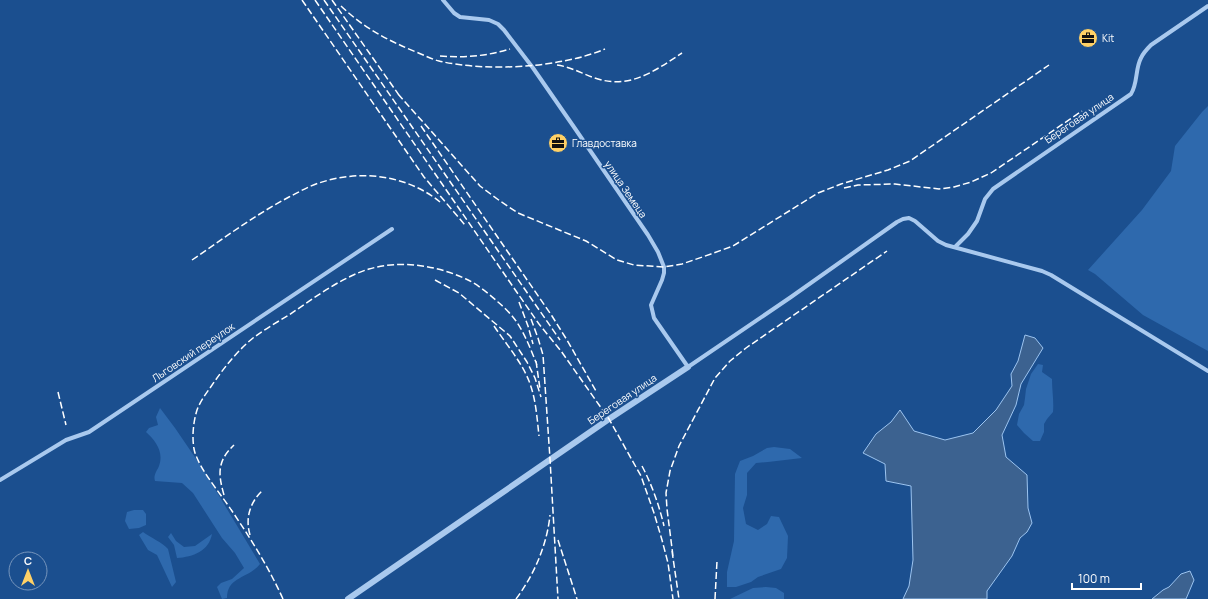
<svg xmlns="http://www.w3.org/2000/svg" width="1208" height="599" font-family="Manrope,sans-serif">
<rect width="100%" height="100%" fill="#1b4f8f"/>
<path fill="#2e69ad" d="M 1208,106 L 1208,351 L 1143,315 L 1095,274 L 1088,270 L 1142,210 L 1171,171 L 1175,146 L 1202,112 Z
M 1038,364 L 1043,365 L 1042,372 L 1052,379 C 1052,391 1054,401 1053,412 L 1047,419 L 1044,424 L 1044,432 L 1040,441 L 1033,441 L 1024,433 L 1017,425 L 1019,414 L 1024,405 L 1025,398 L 1026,389 L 1031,374 Z
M 160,408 L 175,428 L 203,469 L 260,564 C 248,579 227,576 227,598 L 222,599 L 217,587 L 221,583 L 232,579 L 244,568 L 235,553 L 222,538 L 193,493 L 182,483 L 155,481 C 153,475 157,471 159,466 C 164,452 156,441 146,432 L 149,428 L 158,425 L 156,417 Z
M 774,447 L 790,449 L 802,458 L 768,462 L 756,463 L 747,473 L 747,495 L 743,508 L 746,524 L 758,530 L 767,524 L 771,516 L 779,517 L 788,536 L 787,558 L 781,569 L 758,577 L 751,582 L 736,587 L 727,587 L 727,572 L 734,541 L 735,474 L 740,461 L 753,456 L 767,448 Z
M 134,510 L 143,510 L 146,514 L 146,525 L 139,528 L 129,529 L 125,521 L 127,512 Z
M 143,532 C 150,537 163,543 168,549 L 176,582 L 172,587 L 157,555 L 148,550 L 139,535 Z
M 171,533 L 176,541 L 184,547 L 195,546 L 212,534 C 209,551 193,557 177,558 L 174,545 L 168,537 Z
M 766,587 L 776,588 L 784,593 L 784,599 L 730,599 L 753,588 Z"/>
<path fill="#3c6290" stroke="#9cc4f0" d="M 1025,335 L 1035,338 L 1043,348 L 1021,384 L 1016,405 L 1002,435 L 1006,457 L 1027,475 L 1028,508 L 1032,523 L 1027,532 L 1020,538 L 1012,556 L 987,591 L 987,599 L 903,599 L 909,586 L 913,560 L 911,486 L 886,481 L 885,464 L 863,453 L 876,434 L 891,422 L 900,410 L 914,431 L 945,440 L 973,433 L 996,410 L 1012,386 L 1011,374 L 1018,361 Z
M 1190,571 L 1194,580 L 1186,599 L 1152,599 L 1163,590 L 1169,587 L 1181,574 Z"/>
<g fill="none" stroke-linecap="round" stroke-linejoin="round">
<path stroke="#a9c9ee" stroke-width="4" d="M 443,0 L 454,13 L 460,17 L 489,20 L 498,24 L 504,30 L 533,68 L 576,130 L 648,235 L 658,252 L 664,267 L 664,273 L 662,280 L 651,305 L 654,318 L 688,367 L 791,297 L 897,222 L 903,219 L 909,218 L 915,221 L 938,241 L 946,245 L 1042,271 L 1051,275 L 1208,371
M 955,247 L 968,234 L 977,221 L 985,199 L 993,189 L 1131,94 C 1138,83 1135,69 1141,58 C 1143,53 1147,49 1151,45 L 1208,6
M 0,480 L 66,440 L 89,432 L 392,229"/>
<path stroke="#a9c9ee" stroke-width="6" d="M 348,599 L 609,419 L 688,367"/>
<path stroke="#fff" stroke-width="1.5" stroke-dasharray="7 3" stroke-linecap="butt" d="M 302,0 L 424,177 L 465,225
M 315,0 L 516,291 L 539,324 L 561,351 L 609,419 L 641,476 L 654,513 L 662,540 L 668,563 L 673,599
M 324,0 L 560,340
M 332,0 L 401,98
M 341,6 C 364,28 387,40 416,52 C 424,55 431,59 439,61 C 486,72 560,68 605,49
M 440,56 C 464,58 487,56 510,49
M 557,65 C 572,67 584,75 598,79 C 631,89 656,70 682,53
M 398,94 L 480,186 L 500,201 L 518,213 L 586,241 L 617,260 L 634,265 L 664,267 L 682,264 L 711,254 L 733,246 L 818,193 L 841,184 L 888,170 L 910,161 L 1049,65
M 421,126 L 552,316 L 567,340 L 596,391
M 844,188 L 858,185 L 895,184 L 939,189 L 954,187 L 971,182 L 991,173 L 1082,111
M 192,260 C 224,238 255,215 289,197 C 299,192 309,186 319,183 C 360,169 407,175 440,202
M 435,280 L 459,293 L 510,336 L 527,362 L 535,378 L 541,397
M 519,302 L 528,326 L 533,344
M 531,319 L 538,338 L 543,355 L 550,459 L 558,599
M 494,326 C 506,344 521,361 529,381 C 536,399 537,418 539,436
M 536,361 L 540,389
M 58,392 L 66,425
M 642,466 C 652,485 659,505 664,526
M 224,495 C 218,474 217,461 234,445
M 250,535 C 245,518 250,502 263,490
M 558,540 L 577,599
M 672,551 L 679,599
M 673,556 L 667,509 L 666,493 L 670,471 L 679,446 L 715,378 L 730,361 L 746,348 L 887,251
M 283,599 C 269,568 251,539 232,511 C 221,494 198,468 194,449 C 192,437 193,423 197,410 C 200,402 205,395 210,388 C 223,369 236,352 253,338 C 264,330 277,322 289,315 C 314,298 340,278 369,269 C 400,260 436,265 466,279 C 477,284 488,293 498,302 C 504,307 511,314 516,321 C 525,334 531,350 537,365
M 516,599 C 534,575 547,545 550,515
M 715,599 L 717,561"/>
</g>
<defs>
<symbol id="office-disc" viewBox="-11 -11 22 22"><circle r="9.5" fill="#ffd166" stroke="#1b4f8f"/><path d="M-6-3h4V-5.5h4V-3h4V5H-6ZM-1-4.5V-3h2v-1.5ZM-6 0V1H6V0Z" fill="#111"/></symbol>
</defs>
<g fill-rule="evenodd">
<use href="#office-disc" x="1077" y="27" width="22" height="22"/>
<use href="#office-disc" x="547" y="132" width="22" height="22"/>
</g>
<g text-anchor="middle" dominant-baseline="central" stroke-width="3" stroke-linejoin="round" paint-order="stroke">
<g font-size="10" fill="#fff" stroke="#1b4f8f" text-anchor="start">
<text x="1102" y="38">Kit</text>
<text x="572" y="143">Главдоставка</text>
</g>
<g font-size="10" fill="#fff" stroke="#1b4f8f">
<text transform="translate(1079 118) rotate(-34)">Береговая улица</text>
<text transform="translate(626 189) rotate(56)">улица Земеца</text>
<text transform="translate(193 352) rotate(-34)">Льговский переулок</text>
<text transform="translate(622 399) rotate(-34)">Береговая улица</text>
</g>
</g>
<g transform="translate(28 571)"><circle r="19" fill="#1b4f8f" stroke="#7695bc"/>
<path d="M0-3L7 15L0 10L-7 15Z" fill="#ffd166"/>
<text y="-6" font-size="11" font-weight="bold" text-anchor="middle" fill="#ffffff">С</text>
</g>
<path d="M1072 583v6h69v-6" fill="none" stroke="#ffffff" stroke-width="2"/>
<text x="1078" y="583" font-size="12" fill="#ffffff" stroke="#1b4f8f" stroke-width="3" paint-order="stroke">100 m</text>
</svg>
